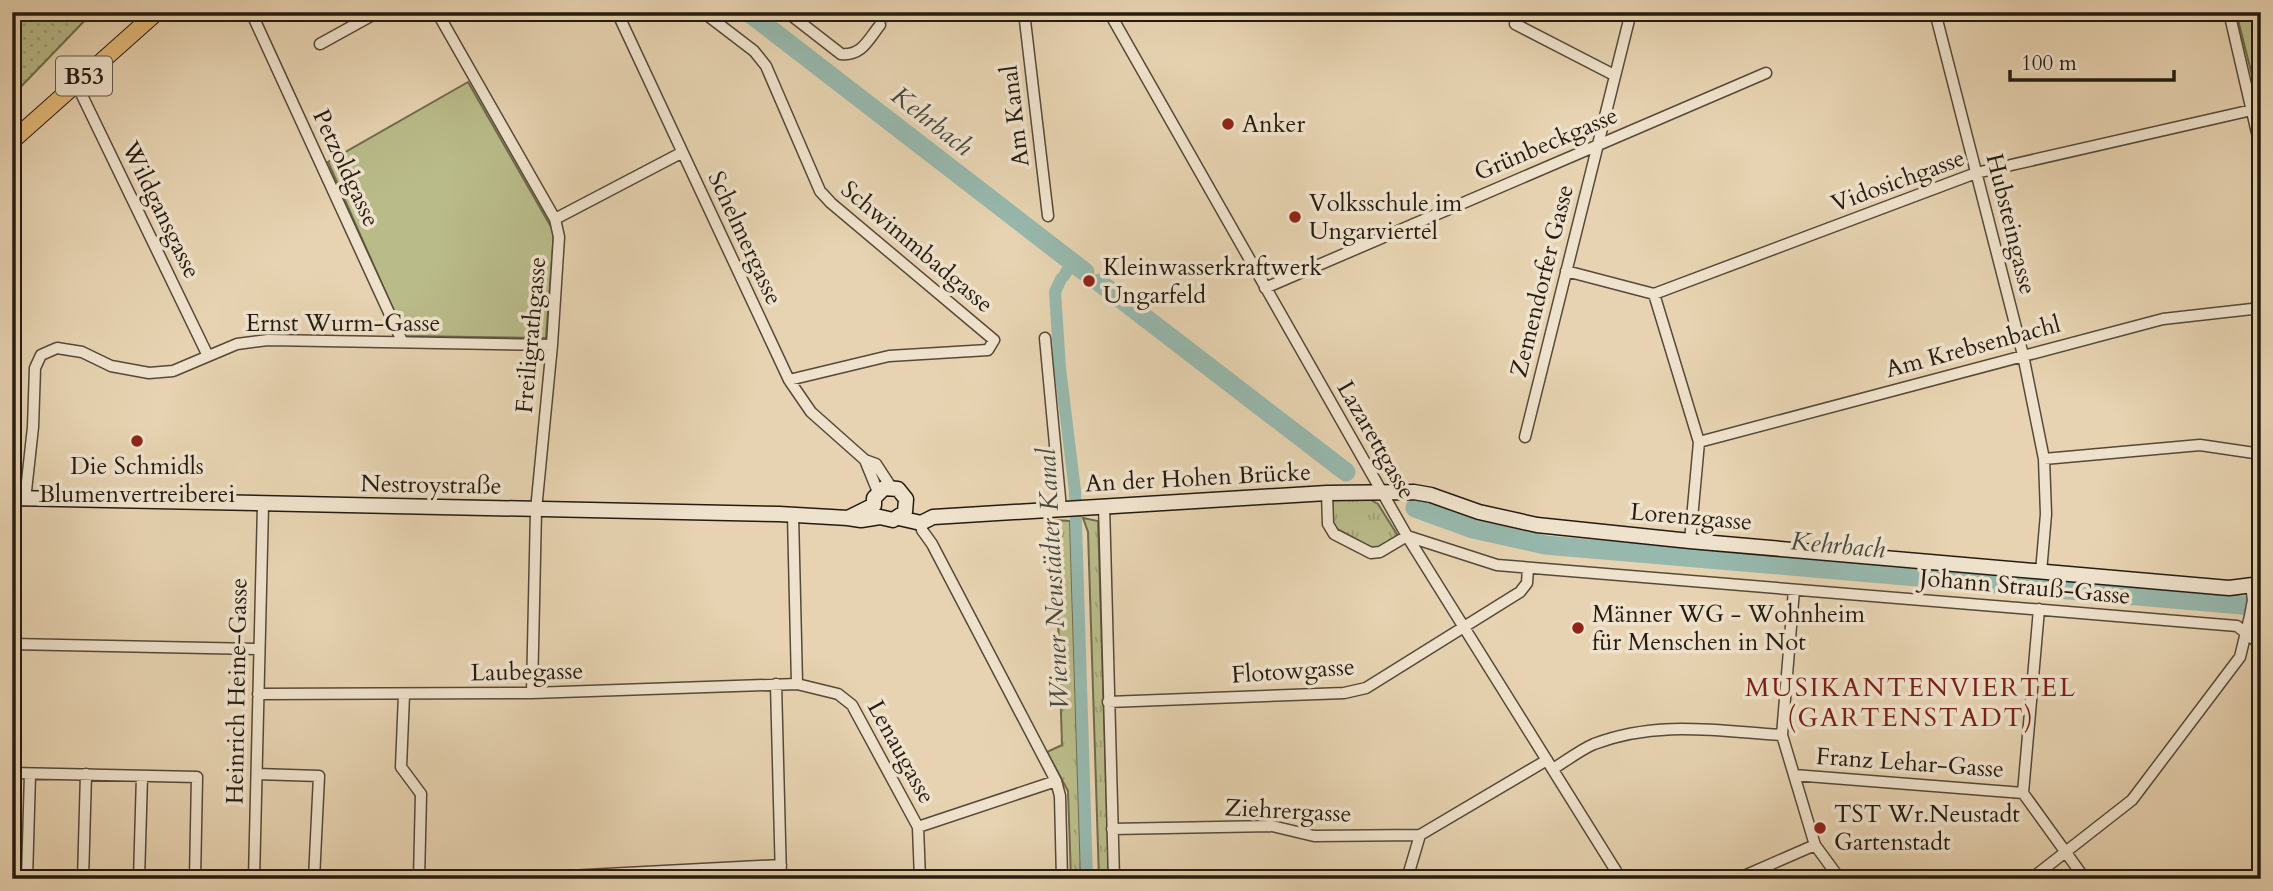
<svg xmlns="http://www.w3.org/2000/svg" width="2273" height="891" font-family="Cardo,serif">
<defs>
<pattern id="grass-tufts" width="24" height="20" patternUnits="userSpaceOnUse" patternTransform="scale(1.75)"><rect width="24" height="20" fill="#b9bb89"/><path d="M3 7l-1-3M5 7V3M7 7l1-3M15 17l-1-3M17 17v-4M19 17l1-3" fill="none" stroke="#9fa075"/></pattern>
<pattern id="park-dots" width="8" height="8" patternUnits="userSpaceOnUse" patternTransform="scale(1.75)"><rect width="8" height="8" fill="#b9bb89"/><path d="M2 2h.1M6 6h.1" fill="none" stroke="#9fa075" stroke-width="1.8" stroke-linecap="round"/></pattern>
</defs>
<rect width="100%" height="100%" fill="#e7d3b1"/>
<filter id="stains"><feTurbulence type="fractalNoise" baseFrequency=".00286" numOctaves="4"/><feColorMatrix values="0 0 0 0 .2 0 0 0 0 .09 0 0 0 0 .02 0 0 0 .5 -.17"/></filter>
<radialGradient id="worn" r=".72"><stop offset=".6" stop-color="#630" stop-opacity="0"/><stop offset="1" stop-color="#630" stop-opacity=".3"/></radialGradient>
<path fill="url(#grass-tufts)" stroke="#6f6b4d" stroke-width="2" d="M 1369,499 L 1378,504 L 1398,536 L 1379,548 L 1372,548 L 1337,529 L 1333,522 L 1332,503 L 1334,500 Z
M 1083,518 L 1098,521 L 1109,879 L 1099,879 L 1088,532 Z
M 1055,520 L 1070,521 L 1081,879 L 1071,879 L 1068,791 L 1047,752 L 1062,745 Z"/>
<path fill="url(#park-dots)" stroke="#6f6b4d" stroke-width="2" d="M 12,12 L 93,12 L 12,96 Z"/>
<path fill="#b9bb89" stroke="#6f6b4d" stroke-width="2" d="M 2236,12 L 2261,12 L 2261,111 Z
M 468,82 L 554,232 L 546,338 L 405,336 L 328,162 Z"/>
<g fill="none" stroke-linecap="round" stroke-linejoin="round">
<path stroke="#97b8ad" stroke-width="12" d="M 1064,276 L 1072,262
M 1061,279 L 1055,292 L 1060,368 L 1075,491 L 1087,879"/>
<path stroke="#97b8ad" stroke-width="19" d="M 748,12 L 1085,272
M 1100,283 L 1346,472
M 1415,508 L 1473,529 L 1545,545 L 2242,605 L 2261,610"/>
<path stroke="#c0ae91" stroke-width="10" stroke-dasharray="10 5" stroke-linecap="butt" d="M 880,25 L 889,12"/>
<defs>
<path id="street" d="M 251,12 L 402,341
M 437,12 L 555,219 L 559,237 L 552,345 L 536,510 L 532,693
M 617,12 L 789,380 L 811,412 L 865,460 L 876,464 L 891,487
M 703,12 L 754,51 L 766,66 L 820,191 L 831,203 L 994,340 L 988,350 L 889,356 L 789,380
M 787,12 L 841,54 C 862,56 868,40 880,25
M 1024,12 L 1048,216
M 1109,12 L 1407,536 L 1621,879
M 1935,12 L 2023,355 L 2044,459 L 2046,514 L 2041,572
M 2229,12 L 2261,150
M 1515,24 L 1614,75
M 320,44 L 378,12
M 76,83 L 208,356
M 555,219 L 681,153
M 1566,271 L 1654,294 L 1976,173 L 2252,110
M 1265,288 L 1766,73
M 1654,294 L 1699,442 L 1690,541
M 1045,338 L 1061,509
M 1525,437 L 1631,12
M 1699,442 L 2163,319 L 2261,308
M 2044,459 L 2200,445 L 2261,454
M 865,460 L 878,492
M 1327,493 L 1328,524 L 1334,534 L 1371,553 L 1380,552 L 1407,536 L 1497,565 L 2237,626 L 2261,645
M 25,500 L 33,427 L 35,368 L 41,355 L 57,348 L 82,352 L 111,366 L 149,373 L 173,371 L 237,344 L 268,340 L 552,345
M 1104,505 L 1114,879
M 793,515 L 797,684
M 921,523 L 922,530 L 932,544 L 1056,781 L 1060,796 L 1062,879
M 1794,590 L 1782,735 L 1815,845 L 1840,879
M 2039,609 L 2023,793 L 2085,879
M 12,644 L 258,649
M 776,684 L 781,879
M 258,694 L 532,693 L 797,684 L 838,694 L 852,705 L 918,827 L 920,879
M 404,695 L 401,767 L 421,794 L 419,879
M 1108,702 L 1344,693 L 1366,688 L 1520,592 L 1527,583 L 1528,568
M 1553,769 C 1566,761 1580,750 1594,744 C 1657,720 1717,731 1782,735
M 12,773 L 197,777 L 195,879
M 257,774 L 319,776 L 314,879
M 1794,775 L 2023,793
M 918,827 L 1056,781
M 1112,829 L 1272,826 L 1314,836 L 1420,835
M 27,879 L 30,774
M 83,879 L 86,774
M 139,879 L 142,776
M 254,879 L 263,505
M 511,879 L 781,865
M 1407,879 L 1420,835 L 1547,760
M 1737,879 L 1815,845
M 2031,879 L 2132,800 L 2240,657 L 2250,616 L 2253,600 L 2251,586
M 2258,879 L 2261,876"/>
<path id="secondary" d="M 12,498 L 779,514 L 848,518 L 861,520 L 880,517 L 893,520 L 905,512 L 906,499 L 898,489 L 884,488 L 874,498 L 874,505 L 848,518
M 899,518 L 921,523 L 933,517 L 1327,493 L 1414,492 L 1431,495 L 1479,512 L 1537,525 L 1690,541 L 2229,588 L 2261,584"/>
<path id="primary" d="M 12,141 L 157,12"/>
</defs>
<use href="#street" stroke="#564939" stroke-width="13"/>
<use href="#secondary" stroke="#251b11" stroke-width="17"/>
<use href="#primary" stroke="#251b11" stroke-width="18"/>
<use href="#street" stroke="#efe2cc" stroke-width="10"/>
<use href="#secondary" stroke="#efe2cc" stroke-width="14"/>
<use href="#primary" stroke="#e4ba78" stroke-width="16"/>
</g>
<g fill="#8f2418" stroke="#efe2cc" stroke-width="2.5">
<circle cx="1228" cy="124" r="7"/>
<circle cx="1295" cy="217" r="7"/>
<circle cx="1089" cy="281" r="7"/>
<circle cx="137" cy="441" r="7"/>
<circle cx="1578" cy="628" r="7"/>
<circle cx="1820" cy="828" r="7"/>
</g>
<g text-anchor="middle" dominant-baseline="central" stroke-width="7" stroke-linejoin="round" paint-order="stroke">
<rect fill="#efe2cc" stroke="#625749" stroke-width="2" x="56" y="56.5" width="56" height="39" rx="5"/>
<g font-size="23" font-weight="bold" fill="#251b11">
<text x="84" y="76">B53</text>
</g>
<g font-size="24" fill="#251b11" stroke="#efe2cc">
<text transform="translate(1015 116) rotate(-97)">Am Kanal</text>
<text transform="translate(1546 144) rotate(-23)">Grünbeckgasse</text>
<text transform="translate(346 168) rotate(65)">Petzoldgasse</text>
<text transform="translate(1898 181) rotate(-20)">Vidosichgasse</text>
<text transform="translate(161 210) rotate(64)">Wildgansgasse</text>
<text transform="translate(2011 224) rotate(76)">Hubsteingasse</text>
<text transform="translate(745 238) rotate(65)">Schelmergasse</text>
<text transform="translate(917 247) rotate(40)">Schwimmbadgasse</text>
<text transform="translate(1542 281) rotate(-76)">Zemendorfer Gasse</text>
<text x="343" y="323">Ernst Wurm-Gasse</text>
<text transform="translate(531 335) rotate(-85)">Freiligrathgasse</text>
<text transform="translate(1973 347) rotate(-15)">Am Krebsenbachl</text>
<text transform="translate(1376 440) rotate(60)">Lazarettgasse</text>
<text transform="translate(1198 478) rotate(-3)">An der Hohen Brücke</text>
<text transform="translate(431 485) rotate(1)">Nestroystraße</text>
<text transform="translate(1691 517) rotate(5)">Lorenzgasse</text>
<text transform="translate(2025 587) rotate(5)">Johann Strauß-Gasse</text>
<text transform="translate(1293 671) rotate(-4)">Flotowgasse</text>
<text transform="translate(527 672) rotate(-1)">Laubegasse</text>
<text transform="translate(237 691) rotate(-89)">Heinrich Heine-Gasse</text>
<text transform="translate(901 752) rotate(61)">Lenaugasse</text>
<text transform="translate(1910 763) rotate(4)">Franz Lehar-Gasse</text>
<text transform="translate(1288 811) rotate(3)">Ziehrergasse</text>
</g>
<g font-size="24" fill="#251b11" stroke="#efe2cc" text-anchor="start">
<text x="1242" y="124">Anker</text>
<text x="1309" y="203">Volksschule im<tspan x="1309" dy="28">Ungarviertel</tspan></text>
<text x="1103" y="267">Kleinwasserkraftwerk<tspan x="1103" dy="28">Ungarfeld</tspan></text>
<text x="137" y="466" text-anchor="middle">Die Schmidls<tspan x="137" dy="28">Blumenvertreiberei</tspan></text>
<text x="1592" y="614">Männer WG - Wohnheim<tspan x="1592" dy="28">für Menschen in Not</tspan></text>
<text x="1834" y="814">TST Wr.Neustadt<tspan x="1834" dy="28">Gartenstadt</tspan></text>
</g>
<g font-size="26" font-style="italic" fill="#474a40" stroke="#efe2cc">
<text transform="translate(932 121) rotate(38)">Kehrbach</text>
<text transform="translate(1838 545) rotate(5)">Kehrbach</text>
<text transform="translate(1053 579) rotate(-93)">Wiener Neustädter Kanal</text>
</g>
<g font-size="26" letter-spacing="2" fill="#7a1f14" stroke="#efe2cc">
<text x="1911" y="687">MUSIKANTENVIERTEL<tspan x="1911" dy="30">(GARTENSTADT)</tspan></text>
</g>
</g>
<rect width="2273" height="891" fill="none" stroke="#e7d3b1" stroke-width="42"/>
<rect x="14" y="14" width="2245" height="863" fill="none" stroke="#251b11" stroke-width="3.5"/>
<rect x="21" y="21" width="2231" height="849" fill="none" stroke="#251b11" stroke-width="2"/>
<path d="M2010 70v10h164v-10" fill="none" stroke="#251b11" stroke-width="3.5"/>
<text x="2021" y="70" font-size="21" fill="#251b11" stroke="#efe2cc" stroke-width="5" paint-order="stroke">100 m</text>
<rect width="100%" height="100%" filter="url(#stains)"/>
<rect width="100%" height="100%" fill="url(#worn)"/>
</svg>
